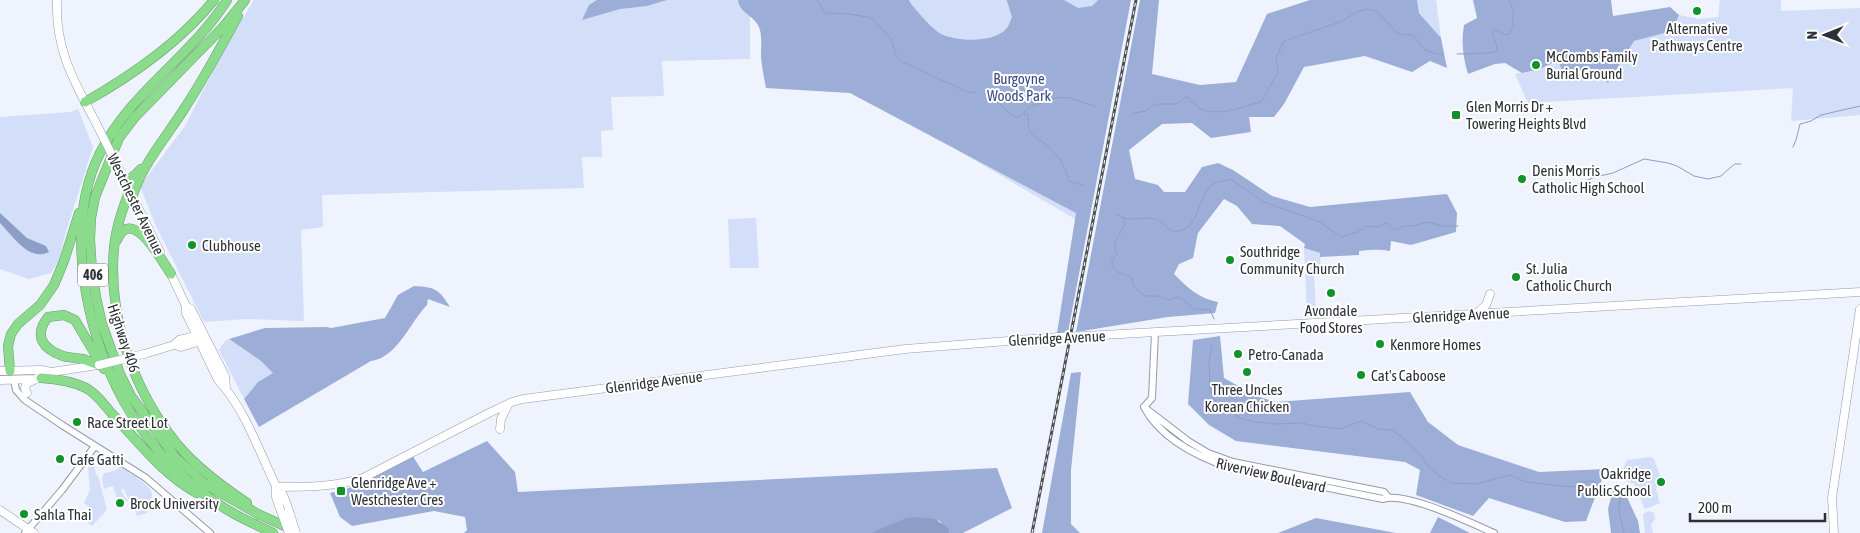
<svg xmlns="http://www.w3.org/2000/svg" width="1860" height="533" font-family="'Asap Condensed',sans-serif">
<rect width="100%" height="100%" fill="#eff3fd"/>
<path fill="#d3def8" d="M 254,0 L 1123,0 L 1082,223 L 916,126 L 781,27 L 750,16 L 750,59 L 662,61 L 664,96 L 611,97 L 613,130 L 601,131 L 602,157 L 582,157 L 584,188 L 322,195 L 323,227 L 301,230 L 304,321 L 246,319 L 204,322 L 156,226 L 140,186 L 185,126 L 225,48 Z
M 1417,0 L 1436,0 L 1441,38 L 1419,13 Z
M 1720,0 L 1781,0 L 1781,11 L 1860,8 L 1860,115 L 1791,121 L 1793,88 L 1528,103 L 1515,74 L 1540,69 L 1558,60 L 1563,71 L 1594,70 L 1608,83 L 1634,41 L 1672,31 L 1679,15 L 1699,19 L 1718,17 Z
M 78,109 L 93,147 L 64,238 L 60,259 L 51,273 L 29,279 L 0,269 L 0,117 L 70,112 Z
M 756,218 L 759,268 L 730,268 L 728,219 Z
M 1304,248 L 1320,253 L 1321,272 L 1314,272 L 1316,312 L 1307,313 Z
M 229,339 L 261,361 L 273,373 L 258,382 L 244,399 L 219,350 L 225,341 Z
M 1651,457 L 1654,459 C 1659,473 1663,475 1656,489 L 1660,503 L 1645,509 L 1634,484 L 1619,478 L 1627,460 Z
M 93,462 L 94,463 L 96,475 L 98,476 L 107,510 L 92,526 L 84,519 L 82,520 L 89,507 L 84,503 L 90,490 L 88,468 Z
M 120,467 C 127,472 151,485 152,493 C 153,501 146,506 147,513 L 137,516 L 132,500 L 129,500 L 124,489 L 122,489 L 121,491 L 128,501 L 119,504 L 113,486 L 104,489 C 99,465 107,478 120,467 Z
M 1649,511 L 1654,513 L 1655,519 L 1651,525 L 1653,533 L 1645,533 L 1643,514 Z"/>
<path fill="#9caed8" d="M 597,0 L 667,0 L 647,6 L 620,9 L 582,20 L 589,5 Z
M 738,0 L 909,0 L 911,4 C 918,12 932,29 941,34 C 958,42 995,43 1007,28 C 1009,25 1011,20 1012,17 L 1007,1 L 1006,0 L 1064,0 L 1078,8 L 1092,6 L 1098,0 L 1131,0 L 1068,332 L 1057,333 L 1076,213 L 850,93 L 766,88 C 764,78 762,68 761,57 C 761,49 762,38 760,30 C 756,15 740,15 738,0 Z
M 1140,0 L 1159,0 L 1152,74 L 1200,85 L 1236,82 L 1267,14 L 1310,0 L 1417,0 L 1419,13 L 1441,38 L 1447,68 L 1430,61 L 1412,72 L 1365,56 L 1304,67 L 1284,104 L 1274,117 L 1249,117 L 1251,132 L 1211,138 L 1192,123 L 1162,124 L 1129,150 L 1135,179 L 1158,185 L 1164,192 L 1185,192 L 1202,167 L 1218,163 L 1233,170 L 1272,196 L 1310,207 L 1447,194 L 1457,213 L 1456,232 L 1411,245 L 1391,241 L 1390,251 C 1380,249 1370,250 1359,251 L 1359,255 L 1320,257 L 1320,253 L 1304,248 L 1305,244 L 1280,226 L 1252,224 L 1237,206 L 1224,199 L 1198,233 L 1193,258 L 1179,264 L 1174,274 C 1188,288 1198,298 1218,302 L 1215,313 L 1168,317 L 1076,332 Z
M 1473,0 L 1611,0 L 1613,16 L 1670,7 L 1679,15 L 1672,31 L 1634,41 L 1608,83 L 1594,70 L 1562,71 L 1558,60 L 1540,69 L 1522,73 L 1505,63 L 1495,64 L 1468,74 C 1463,58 1461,42 1464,25 L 1477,18 Z
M 414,286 C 435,287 439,289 450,307 L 428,299 L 427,305 C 411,321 397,358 371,361 L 259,427 L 244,399 L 258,382 L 273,373 L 261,361 L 229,339 L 265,328 L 327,327 L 331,328 L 385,318 L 398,295 Z
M 1220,336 L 1224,378 L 1256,396 L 1276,402 L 1410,392 L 1428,422 L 1458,445 L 1539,472 L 1606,469 L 1586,521 L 1565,522 L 1489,498 L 1473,516 L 1416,495 L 1420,470 L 1405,462 L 1236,441 L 1209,425 L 1188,404 L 1193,340 Z
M 1081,372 L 1071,470 L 1071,524 L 1080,533 L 1042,533 L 1071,373 Z
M 487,441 L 515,472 L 518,492 L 997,468 L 1012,508 L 963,533 L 947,533 L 940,521 L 934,520 L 876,533 L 464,533 L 467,530 L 465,517 L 434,511 L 352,526 L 340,517 L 330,493 C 362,487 383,470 410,452 L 423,472 Z
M 1613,490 L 1625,493 L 1638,521 L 1640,533 L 1611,533 L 1608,509 Z
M 1438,517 L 1470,533 L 1430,533 Z
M 1316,518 L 1396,533 L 1278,533 Z"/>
<path fill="#8c9dc6" d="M 0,213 L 27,238 L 46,246 L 49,252 C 29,262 13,236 0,223 Z
M 917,517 L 935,519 L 948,528 L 949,533 L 871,533 L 906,518 Z"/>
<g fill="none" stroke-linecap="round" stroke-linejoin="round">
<path stroke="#8c9dc6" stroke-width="1" d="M 817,0 L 825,13 L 850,14 L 872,18 L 891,39 L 896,55 L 901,61 L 965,91 L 975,93
M 1457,54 L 1491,53 L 1497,51 C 1498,43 1492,38 1493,31 L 1496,30 L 1503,34 L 1508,35 L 1514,26 L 1512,20 L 1514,11 L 1509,0
M 998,103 C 1004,106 1008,114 1014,116 C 1022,119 1024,111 1030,107 C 1031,106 1053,99 1056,98 C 1071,95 1081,103 1094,106
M 1134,113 L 1146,111 L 1150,107 L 1157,104 L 1177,104 L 1186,97 L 1189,98 C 1206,123 1236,108 1261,102 C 1268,93 1271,82 1278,72 L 1276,58 L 1284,41 L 1340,22 L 1359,11 L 1367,9 L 1378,12 L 1397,33 L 1405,35 L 1413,35 L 1426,51 L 1442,55
M 1024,114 L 1028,115 C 1028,121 1028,129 1032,134 C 1035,138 1042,141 1045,144 C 1057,152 1066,167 1069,181 L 1085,186
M 1793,147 L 1796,140 L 1800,124 L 1811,121 L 1821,115 L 1860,106
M 1571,187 L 1595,177 L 1613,173 L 1644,159 L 1668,163 L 1677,166 L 1694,176 L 1708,179 L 1721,176 L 1731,167 L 1735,164 L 1741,164
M 1117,215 C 1133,223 1139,216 1155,219 C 1163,220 1166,230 1174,231 C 1201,233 1195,194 1215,183 C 1219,181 1225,181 1230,179 L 1264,202 L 1320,222 L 1341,237 L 1358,232 L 1365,226 L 1378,227 L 1386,223 L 1396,230 L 1404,226 L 1412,226 L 1428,222 L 1441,226 L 1458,226
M 1123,218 L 1125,224 C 1121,234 1110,244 1117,254 L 1112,260 L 1112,267 L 1118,272 L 1131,277 L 1135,288 L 1145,296 L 1157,296 L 1169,300 L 1177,297 L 1181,298 L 1194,309 L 1210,310 L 1214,319
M 1212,346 L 1209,361 L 1210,389 L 1213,398 L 1218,405 L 1242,419 L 1256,422 L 1276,424 L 1301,423 L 1316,426 L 1341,429 L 1361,421 L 1378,429 L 1392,430 L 1402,437 L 1421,455 L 1428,466 L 1439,476 L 1452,483 L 1475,484 L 1510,475 L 1526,482 L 1572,487 L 1589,481 L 1596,482
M 1616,492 L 1620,497 L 1619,510 L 1624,533"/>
<defs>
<path id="tertiary" d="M 14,380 L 16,390 L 25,400 L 62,425 L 146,478 L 210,533
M 1144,407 C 1161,439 1198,457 1231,468 L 1383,499 C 1405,491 1471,523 1494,533
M 1144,407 L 1152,398 L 1155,332
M 1145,408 L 1188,441 L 1208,453 L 1233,462 L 1384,492 L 1388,497
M 25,533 L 62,490 L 95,446"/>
<path id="secondary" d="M 57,0 C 55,50 74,81 96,123
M 115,161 L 160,252
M 169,270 L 186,306 L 191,309 L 225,376 L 226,388
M 186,306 L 186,313 L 218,380 C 244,407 259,451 275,484 C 277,488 280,490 282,493 C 285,498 287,506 289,511
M 1476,314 L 1486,305 L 1490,294
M 1085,336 L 1860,292
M 174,345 L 181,347 L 204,340
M 144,354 L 174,345 L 179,340 L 200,335
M 0,371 L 41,370 L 52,372
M 0,380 L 36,379 L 52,372 L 98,365
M 27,393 L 25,388 L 27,383 L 34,380
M 500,429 L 501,419 L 508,405
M 276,487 C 306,487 335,487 363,478 L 489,413 L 512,402 L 523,399 L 905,349 L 1059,337
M 276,487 L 276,497 L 279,506
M 0,510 L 34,533
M 1834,533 L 1832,498 L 1860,309"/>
<path id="motorway" d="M 227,0 C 191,57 130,92 100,153 C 63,227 86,331 123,400 C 137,425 155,449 175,469 C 190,484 208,498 226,509 C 240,518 257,525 273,533
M 245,0 L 224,26 L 135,117 L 119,138 L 95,197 L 91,218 L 90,240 L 92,270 L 96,297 L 102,324 L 120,374 L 131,396 L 175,457 L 205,484 L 258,514 L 291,529
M 85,102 C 133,75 179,43 214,0
M 126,181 L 134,176 L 141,169
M 130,189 C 123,208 116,227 114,248 C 108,314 131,383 170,435 C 189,462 220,485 247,503
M 133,195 C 143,163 168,135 186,106 C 205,77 221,46 238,16
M 117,240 C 132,204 163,263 171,274
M 99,365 C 94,363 88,361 83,359 C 77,358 70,358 63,356 C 43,349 33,336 48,317 L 64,315 L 75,320 L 104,369
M 10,371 L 8,346 L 11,334 L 18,324 L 40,305 L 54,285 L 64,261 L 79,213
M 41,378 C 57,379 72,381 86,388 C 98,394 106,408 116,418 C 141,445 164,475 197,493"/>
</defs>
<use href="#tertiary" stroke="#949baa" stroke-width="8"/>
<use href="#secondary" stroke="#949baa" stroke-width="9"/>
<use href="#motorway" stroke="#6a9f6e" stroke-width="10"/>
<use href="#tertiary" stroke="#fff" stroke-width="6"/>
<use href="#secondary" stroke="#fff" stroke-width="8"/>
<use href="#motorway" stroke="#8adb8c" stroke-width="9"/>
<defs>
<path id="rail" d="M 1032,533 L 1136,0"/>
</defs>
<use href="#rail" stroke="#4d5057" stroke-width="3"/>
<use href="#rail" stroke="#fff" stroke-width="1" stroke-dasharray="4" stroke-linecap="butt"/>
<defs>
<path id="secondary-bridge" d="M 96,123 L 115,161
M 1059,337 L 1085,336
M 99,365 L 144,354
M 279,506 L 289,533
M 289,511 L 296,533"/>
</defs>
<use href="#secondary-bridge" stroke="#949baa" stroke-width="9" stroke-linecap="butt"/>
<use href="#secondary-bridge" stroke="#fff" stroke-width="8"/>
</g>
<g fill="#0e9428" stroke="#fff" stroke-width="2">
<circle cx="1697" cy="11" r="5"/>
<circle cx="1536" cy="65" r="5"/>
<rect x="1451" y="110" width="10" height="10" rx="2.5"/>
<circle cx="1522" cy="179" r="5"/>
<circle cx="192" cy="245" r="5"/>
<circle cx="1230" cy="260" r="5"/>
<circle cx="1516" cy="277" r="5"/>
<circle cx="1331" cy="293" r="5"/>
<circle cx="1380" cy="344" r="5"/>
<circle cx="1238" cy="354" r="5"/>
<circle cx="1247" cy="372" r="5"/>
<circle cx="1361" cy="375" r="5"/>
<circle cx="77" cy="422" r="5"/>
<circle cx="60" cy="459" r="5"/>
<circle cx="1661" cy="482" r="5"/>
<rect x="336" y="486" width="10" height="10" rx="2.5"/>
<circle cx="120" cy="503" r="5"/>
<circle cx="24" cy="514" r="5"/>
</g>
<g text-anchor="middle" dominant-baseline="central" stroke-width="4" stroke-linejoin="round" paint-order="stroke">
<rect fill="#fff" stroke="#6d6e73" stroke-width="1" x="78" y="263.5" width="30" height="23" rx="4"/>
<g font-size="14" font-weight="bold" fill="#2e3037">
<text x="93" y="275">406</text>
</g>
<g font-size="15" fill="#2e3037" stroke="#fff" text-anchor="start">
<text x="1697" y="28" text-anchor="middle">Alternative<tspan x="1697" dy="17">Pathways Centre</tspan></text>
<text x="1546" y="56">McCombs Family<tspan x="1546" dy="17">Burial Ground</tspan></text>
<text x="1466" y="106">Glen Morris Dr +<tspan x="1466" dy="17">Towering Heights Blvd</tspan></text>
<text x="1532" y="170">Denis Morris<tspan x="1532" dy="17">Catholic High School</tspan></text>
<text x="202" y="245">Clubhouse</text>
<text x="1240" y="251">Southridge<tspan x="1240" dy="17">Community Church</tspan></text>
<text x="1526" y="268">St. Julia<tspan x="1526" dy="17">Catholic Church</tspan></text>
<text x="1331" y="310" text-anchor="middle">Avondale<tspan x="1331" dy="17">Food Stores</tspan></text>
<text x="1390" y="344">Kenmore Homes</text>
<text x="1248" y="354">Petro-Canada</text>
<text x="1371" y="375">Cat's Caboose</text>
<text x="1247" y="389" text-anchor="middle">Three Uncles<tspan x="1247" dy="17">Korean Chicken</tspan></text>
<text x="87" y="422">Race Street Lot</text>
<text x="70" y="459">Cafe Gatti</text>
<text x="1651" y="473" text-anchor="end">Oakridge<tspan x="1651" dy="17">Public School</tspan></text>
<text x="351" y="482">Glenridge Ave +<tspan x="351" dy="17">Westchester Cres</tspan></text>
<text x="130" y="503">Brock University</text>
<text x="34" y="514">Sahla Thai</text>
</g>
<g font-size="15" fill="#394c83" stroke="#fff">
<text x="1019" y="78">Burgoyne<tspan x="1019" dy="17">Woods Park</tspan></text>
</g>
<g font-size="15" fill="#2e3037" stroke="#fff">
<text transform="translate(136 204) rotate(64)">Westchester Avenue</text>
<text transform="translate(1461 315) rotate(-3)">Glenridge Avenue</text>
<text transform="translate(124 338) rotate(71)">Highway 406</text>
<text transform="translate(1057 338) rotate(-3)">Glenridge Avenue</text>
<text transform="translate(654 382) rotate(-7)">Glenridge Avenue</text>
<text transform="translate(1271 475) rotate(13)">Riverview Boulevard</text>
</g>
</g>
<g transform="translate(1825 35) rotate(269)" stroke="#ffffff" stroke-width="4" paint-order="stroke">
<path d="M0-4L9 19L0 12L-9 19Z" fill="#2e3037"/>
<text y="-8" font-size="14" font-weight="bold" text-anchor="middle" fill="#2e3037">N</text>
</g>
<path d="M1690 513v8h135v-8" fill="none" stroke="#2e3037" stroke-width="2.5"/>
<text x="1698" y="513" font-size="15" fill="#2e3037" stroke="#ffffff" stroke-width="4" paint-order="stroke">200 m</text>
</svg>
